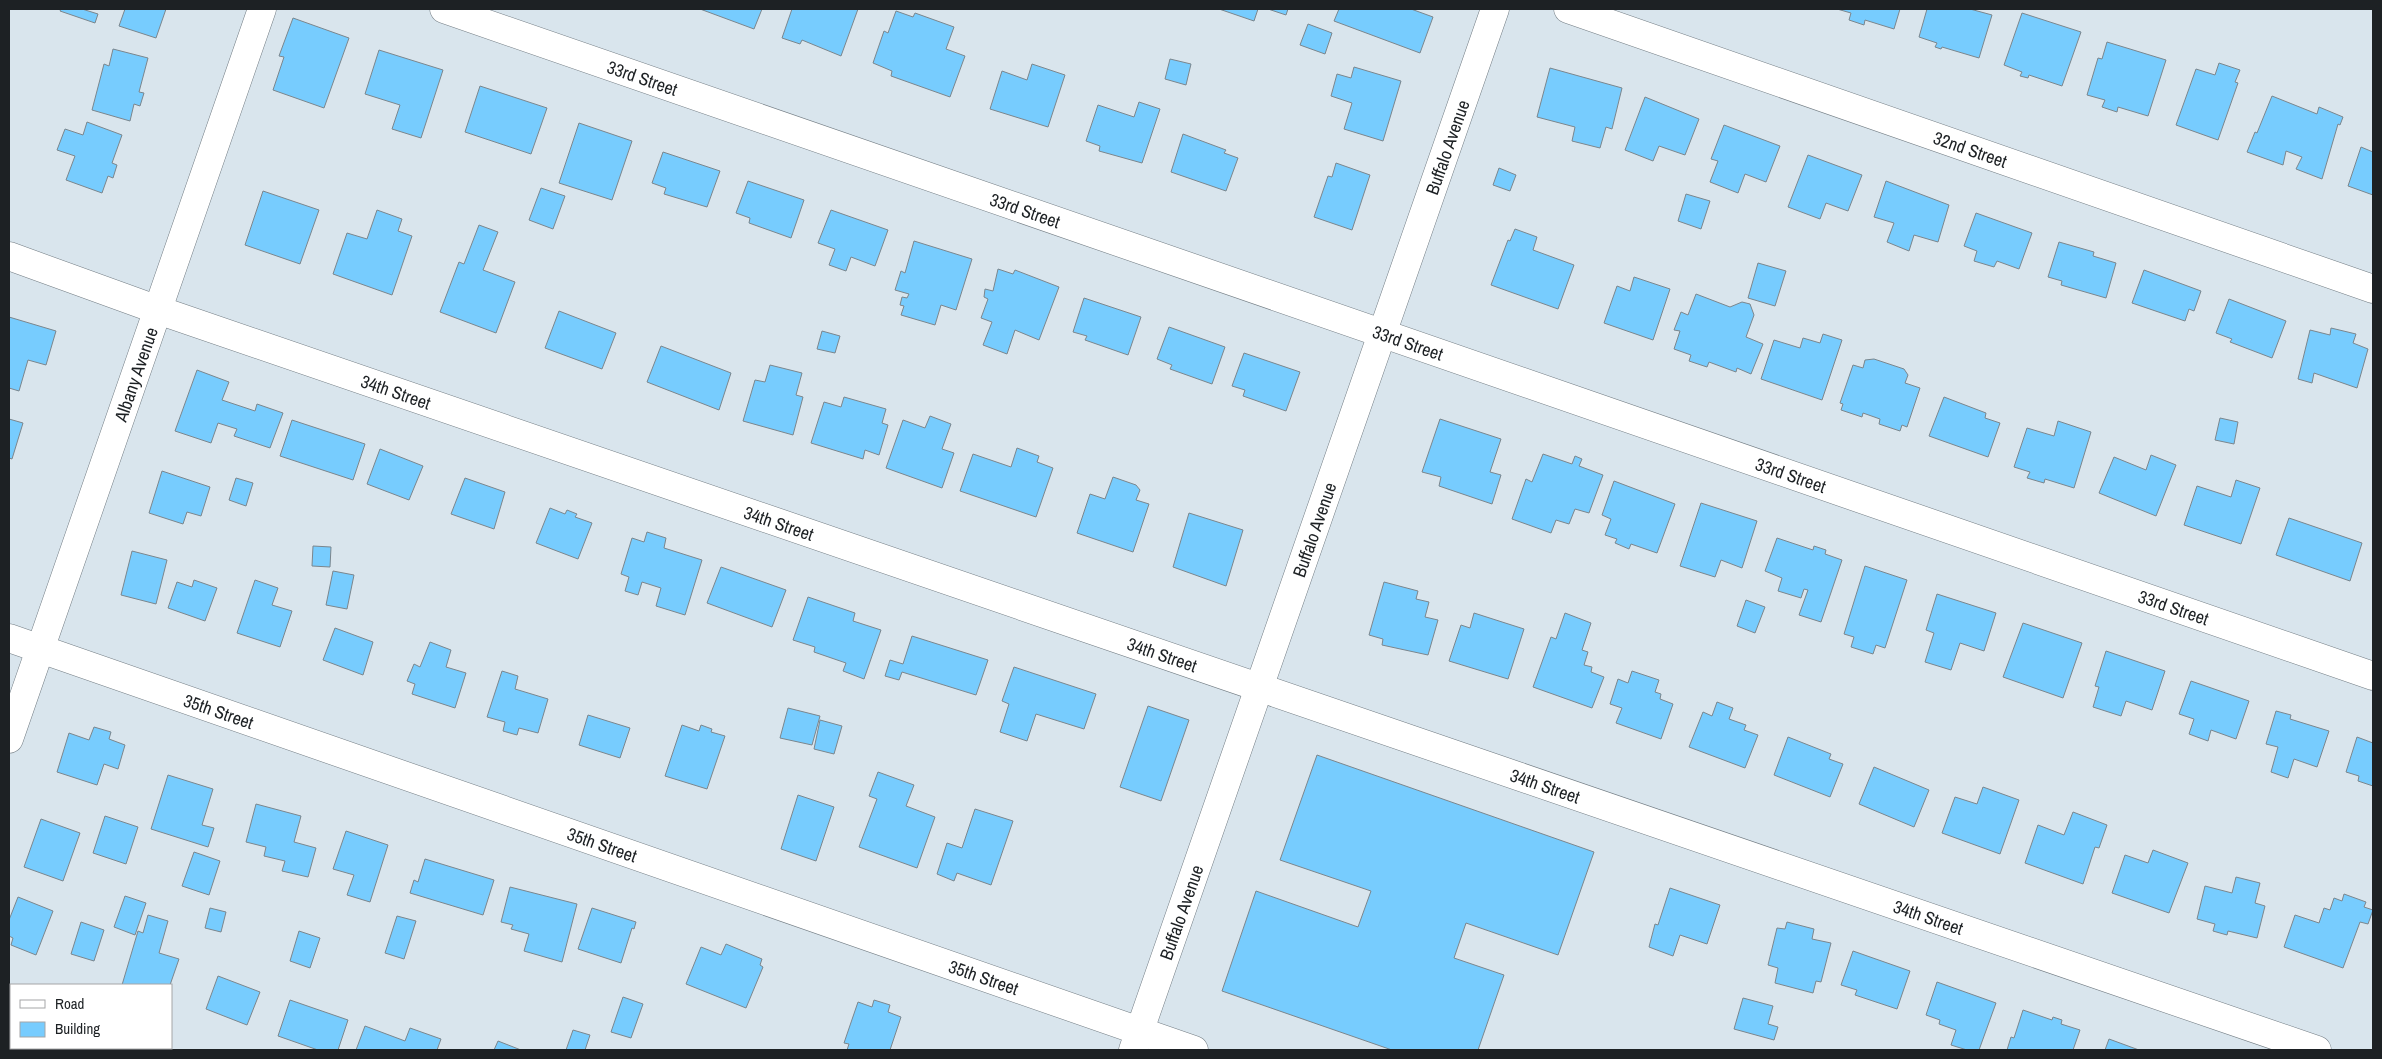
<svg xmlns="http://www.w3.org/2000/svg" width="2382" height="1059" font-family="'Archivo Narrow',sans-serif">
<rect width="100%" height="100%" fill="#d9e5ed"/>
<path fill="#77ccfe" stroke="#7b868d" d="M 61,9 L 82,9 L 98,14 L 95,23 L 60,11 Z
M 125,9 L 166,9 L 156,38 L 119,26 Z
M 700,9 L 762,9 L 754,29 Z
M 792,9 L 858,9 L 841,56 L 802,40 L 800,44 L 782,38 Z
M 1219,9 L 1258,9 L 1254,21 Z
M 1268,9 L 1288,9 L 1286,15 Z
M 1339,9 L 1411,9 L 1433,17 L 1420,53 L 1334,21 Z
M 1837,9 L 1900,9 L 1894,29 L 1865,20 L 1864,25 L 1849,20 L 1851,13 Z
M 1927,9 L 1970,9 L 1992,15 L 1979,58 L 1942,47 L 1941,49 L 1935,47 L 1937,43 L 1919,37 Z
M 896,11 L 913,17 L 915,13 L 954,27 L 946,49 L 965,56 L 950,97 L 891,76 L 892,71 L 873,63 L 884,31 L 888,33 Z
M 2022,13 L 2081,32 L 2062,86 L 2029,75 L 2028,78 L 2020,76 L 2022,72 L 2004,65 Z
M 293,18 L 349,38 L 324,108 L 273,90 L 284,57 L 279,56 Z
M 1308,24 L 1332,33 L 1325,54 L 1300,45 Z
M 2107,42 L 2166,60 L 2148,116 L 2118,107 L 2117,112 L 2102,107 L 2105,100 L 2087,95 L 2098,58 L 2102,59 Z
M 113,49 L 148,58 L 139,92 L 144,93 L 140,106 L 134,104 L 130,121 L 92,110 L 104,64 L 109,66 Z
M 379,50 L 443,70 L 421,138 L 392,129 L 400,105 L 365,94 Z
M 1170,59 L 1191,64 L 1186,85 L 1165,79 Z
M 2219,63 L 2240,70 L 2235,82 L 2238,83 L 2218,140 L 2176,125 L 2196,69 L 2215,75 Z
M 1032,64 L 1065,75 L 1048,127 L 990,109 L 1002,71 L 1027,80 Z
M 1354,67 L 1401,81 L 1383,141 L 1344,129 L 1352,103 L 1331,96 L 1337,74 L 1351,78 Z
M 1550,68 L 1622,88 L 1612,129 L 1606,127 L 1600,148 L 1572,141 L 1575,127 L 1537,117 Z
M 480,86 L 547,108 L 531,154 L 465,132 Z
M 2272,96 L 2317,114 L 2319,107 L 2343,117 L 2340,125 L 2338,124 L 2322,179 L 2296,169 L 2302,157 L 2286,151 L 2283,165 L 2247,152 L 2255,132 L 2257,133 Z
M 1645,97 L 1699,119 L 1685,155 L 1659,146 L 1653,161 L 1625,150 Z
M 1139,102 L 1160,109 L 1142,163 L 1099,151 L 1100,146 L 1086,141 L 1098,105 L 1134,117 Z
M 87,122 L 122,135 L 112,163 L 117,165 L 113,178 L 108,176 L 102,193 L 66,180 L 75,156 L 57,150 L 65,129 L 83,135 Z
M 579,123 L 632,141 L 612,200 L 559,183 Z
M 1724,125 L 1780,146 L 1766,182 L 1745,174 L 1738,193 L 1710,182 L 1718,161 L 1711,159 Z
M 1183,134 L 1226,150 L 1224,153 L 1238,158 L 1226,191 L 1171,172 Z
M 2361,147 L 2373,152 L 2373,195 L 2348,186 Z
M 663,152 L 720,171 L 707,207 L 664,194 L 666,188 L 652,183 Z
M 1808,155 L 1862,175 L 1848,211 L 1826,203 L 1820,219 L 1788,207 Z
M 1336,163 L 1370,175 L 1352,230 L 1314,217 L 1328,176 L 1332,177 Z
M 1499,168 L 1516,175 L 1510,191 L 1493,185 Z
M 748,181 L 804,200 L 791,238 L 749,223 L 750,218 L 736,213 Z
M 1886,181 L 1949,205 L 1938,242 L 1914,235 L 1909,251 L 1887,242 L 1894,223 L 1874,217 Z
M 541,188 L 565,196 L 553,229 L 529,220 Z
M 263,191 L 319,210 L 300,264 L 245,245 Z
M 1686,194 L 1710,201 L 1701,229 L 1678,221 Z
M 377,210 L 402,219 L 398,231 L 412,236 L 392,295 L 333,274 L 347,233 L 367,239 Z
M 831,210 L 888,230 L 875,266 L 851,257 L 846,271 L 829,265 L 835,249 L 818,243 Z
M 1976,213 L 2032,233 L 2019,269 L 1997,261 L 1994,267 L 1974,261 L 1977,251 L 1964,246 Z
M 479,225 L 498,232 L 483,270 L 515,282 L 496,333 L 440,312 L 459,262 L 464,264 Z
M 1515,229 L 1537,237 L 1533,250 L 1574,265 L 1558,309 L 1491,285 L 1508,240 L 1510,241 Z
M 914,241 L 972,259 L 956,310 L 941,305 L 935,325 L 901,315 L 904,306 L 900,305 L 902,297 L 907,298 L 909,294 L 895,290 L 901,271 L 905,273 Z
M 2059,242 L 2094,252 L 2093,256 L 2116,263 L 2106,298 L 2061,285 L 2062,281 L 2048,277 Z
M 1758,263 L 1786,271 L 1775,306 L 1748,298 Z
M 998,269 L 1013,274 L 1015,270 L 1059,287 L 1039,340 L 1015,330 L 1007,354 L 983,345 L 992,322 L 981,318 L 988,299 L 984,297 L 985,289 L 993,291 Z
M 2144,270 L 2201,291 L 2194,311 L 2189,309 L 2185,321 L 2132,303 Z
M 1634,277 L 1670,289 L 1653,340 L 1604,323 L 1617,286 L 1630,291 Z
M 1696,294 L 1730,307 L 1742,302 L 1750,304 L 1754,315 L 1746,337 L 1763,344 L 1751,374 L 1737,368 L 1736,372 L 1709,362 L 1707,367 L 1689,361 L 1691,355 L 1674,349 L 1680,331 L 1674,330 L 1681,312 L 1688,315 Z
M 1084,298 L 1141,317 L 1128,355 L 1085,340 L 1087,336 L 1073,332 Z
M 2229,299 L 2286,321 L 2272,358 L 2230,342 L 2232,339 L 2216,333 Z
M 559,311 L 616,333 L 602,369 L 545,348 Z
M 9,317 L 56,331 L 46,365 L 28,360 L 19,391 L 9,388 Z
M 1169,327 L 1225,347 L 1212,384 L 1170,369 L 1172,365 L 1157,359 Z
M 2331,328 L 2356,334 L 2353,343 L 2368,349 L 2357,388 L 2314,373 L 2312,383 L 2298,379 L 2310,330 L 2330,335 Z
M 822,331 L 840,336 L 835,353 L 817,349 Z
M 1823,334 L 1842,340 L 1822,400 L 1761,379 L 1774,340 L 1800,348 L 1803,338 L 1820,343 Z
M 661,346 L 731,373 L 719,410 L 647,382 Z
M 1244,353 L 1300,372 L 1286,411 L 1243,396 L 1245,390 L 1232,386 Z
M 1874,359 L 1904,369 L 1908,375 L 1905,383 L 1920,388 L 1907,427 L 1902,425 L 1900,431 L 1879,424 L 1880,419 L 1863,413 L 1862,417 L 1841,410 L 1843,404 L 1840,403 L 1853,365 L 1863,368 L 1865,360 Z
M 770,365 L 802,373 L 796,395 L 803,397 L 793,435 L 743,421 L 755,380 L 765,382 Z
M 197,370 L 229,382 L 222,400 L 255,411 L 257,404 L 283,413 L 270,448 L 234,436 L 237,429 L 218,423 L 211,443 L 175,431 Z
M 844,397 L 886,409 L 882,423 L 888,425 L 879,455 L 865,450 L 863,459 L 811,443 L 824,402 L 841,407 Z
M 1944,397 L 1986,413 L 1985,418 L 2000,423 L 1988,457 L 1929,436 Z
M 930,416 L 951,424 L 942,449 L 954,453 L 942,488 L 886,468 L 903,420 L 925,428 Z
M 2220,418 L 2238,422 L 2234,444 L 2215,440 Z
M 9,419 L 23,423 L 12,459 L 9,458 Z
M 1440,419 L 1501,439 L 1490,472 L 1501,475 L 1492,504 L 1439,486 L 1441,477 L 1422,472 Z
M 292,420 L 365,444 L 353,480 L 280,456 Z
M 2058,421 L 2091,432 L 2074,488 L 2045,479 L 2044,483 L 2027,478 L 2030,472 L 2014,467 L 2027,428 L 2054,436 Z
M 1017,448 L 1039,456 L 1037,462 L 1053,468 L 1036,517 L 960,491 L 973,454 L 1011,467 Z
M 380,449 L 423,466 L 409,500 L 367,484 Z
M 1543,454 L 1572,464 L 1575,456 L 1582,459 L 1579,466 L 1603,475 L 1589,513 L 1575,509 L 1569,524 L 1556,520 L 1551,533 L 1512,519 L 1526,479 L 1532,482 Z
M 2151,455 L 2176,465 L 2156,516 L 2099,493 L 2114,457 L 2146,470 Z
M 162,471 L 210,487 L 201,516 L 187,512 L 183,524 L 149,513 Z
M 1113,477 L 1136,485 L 1140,490 L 1136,500 L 1149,504 L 1133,552 L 1077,533 L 1090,494 L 1105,499 Z
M 236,478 L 253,483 L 246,506 L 229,500 Z
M 465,478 L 505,492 L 494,529 L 451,514 Z
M 2236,480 L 2260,488 L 2241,544 L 2184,525 L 2197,486 L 2231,497 Z
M 1614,481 L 1675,504 L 1657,553 L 1631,544 L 1629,549 L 1615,543 L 1617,539 L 1605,535 L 1611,519 L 1602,515 Z
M 1701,503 L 1757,521 L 1742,568 L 1721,560 L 1715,577 L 1680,566 Z
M 550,508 L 565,514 L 567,510 L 577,514 L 575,517 L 592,523 L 578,559 L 536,543 Z
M 1189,513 L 1243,530 L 1226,586 L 1173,567 Z
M 2289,518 L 2362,543 L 2350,581 L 2276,555 Z
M 647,532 L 666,538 L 664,548 L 702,560 L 685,615 L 656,606 L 661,588 L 642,582 L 638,595 L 625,591 L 629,577 L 621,574 L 632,538 L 644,542 Z
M 1777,538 L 1813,550 L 1814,546 L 1826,550 L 1825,554 L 1842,560 L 1821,622 L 1799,615 L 1808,590 L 1804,589 L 1801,598 L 1778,591 L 1782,578 L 1765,571 Z
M 313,546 L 331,547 L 330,567 L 312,566 Z
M 132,551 L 167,560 L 156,604 L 121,595 Z
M 1865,566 L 1907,580 L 1885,648 L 1876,645 L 1873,654 L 1851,647 L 1854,637 L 1844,634 Z
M 721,567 L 786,590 L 772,627 L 707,603 Z
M 333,571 L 354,575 L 347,609 L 326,605 Z
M 194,580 L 217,588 L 205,621 L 168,608 L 177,582 L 192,587 Z
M 255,580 L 278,588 L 272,605 L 292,611 L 280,647 L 237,633 Z
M 1384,582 L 1418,591 L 1416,599 L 1429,602 L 1425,617 L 1438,620 L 1428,655 L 1382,645 L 1383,639 L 1369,635 Z
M 1937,594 L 1996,613 L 1984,651 L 1960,643 L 1951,670 L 1925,662 L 1934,633 L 1926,630 Z
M 808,597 L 855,613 L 853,621 L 881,630 L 864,679 L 843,671 L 846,663 L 814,652 L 815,647 L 793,640 Z
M 1746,600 L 1765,607 L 1755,633 L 1737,626 Z
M 1474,613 L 1524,629 L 1508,679 L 1449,661 L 1461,625 L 1470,628 Z
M 1565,613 L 1591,623 L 1582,650 L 1588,652 L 1584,665 L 1592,667 L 1591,672 L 1604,677 L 1592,708 L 1533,687 L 1551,637 L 1556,639 Z
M 2023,623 L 2082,643 L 2063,698 L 2003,677 Z
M 335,628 L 373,642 L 363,675 L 323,660 Z
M 912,636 L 988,660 L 976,695 L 902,672 L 899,680 L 885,676 L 890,660 L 903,664 Z
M 430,642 L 451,650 L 446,667 L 466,673 L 455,708 L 412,694 L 415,684 L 407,681 L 414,664 L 420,667 Z
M 2106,651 L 2165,671 L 2152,710 L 2126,701 L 2121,716 L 2093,707 L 2099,687 L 2095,686 Z
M 1014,667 L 1096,694 L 1084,729 L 1036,714 L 1027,741 L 1000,732 L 1009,704 L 1002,701 Z
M 502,671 L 518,676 L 515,689 L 548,699 L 538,733 L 519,728 L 517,735 L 503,731 L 505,722 L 487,717 Z
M 1632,671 L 1659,680 L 1655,692 L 1661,694 L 1660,699 L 1673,704 L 1661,739 L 1616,723 L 1622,708 L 1610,704 L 1618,679 L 1628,683 Z
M 2191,681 L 2249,701 L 2236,739 L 2211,730 L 2208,741 L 2189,734 L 2194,719 L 2179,714 Z
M 1717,702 L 1733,708 L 1729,719 L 1746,725 L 1744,730 L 1758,735 L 1745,768 L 1689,747 L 1703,712 L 1712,716 Z
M 1148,706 L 1189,720 L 1161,801 L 1120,787 Z
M 788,708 L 820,716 L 812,745 L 780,738 Z
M 2276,711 L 2291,715 L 2290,719 L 2329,731 L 2317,767 L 2294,759 L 2288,778 L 2271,772 L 2278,747 L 2266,744 Z
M 588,715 L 630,728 L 620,758 L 579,745 Z
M 820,720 L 842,726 L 834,754 L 814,749 Z
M 682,725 L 699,731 L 701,725 L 712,729 L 711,732 L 725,736 L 707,789 L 665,776 Z
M 94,727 L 111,732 L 109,739 L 125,745 L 118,769 L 104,764 L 97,785 L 57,772 L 69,733 L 89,740 Z
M 1788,737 L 1831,754 L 1829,759 L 1843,764 L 1830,797 L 1774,775 Z
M 2357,737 L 2373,743 L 2373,786 L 2358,781 L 2359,776 L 2346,772 Z
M 1317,755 L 1594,852 L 1558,955 L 1466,923 L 1454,958 L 1504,975 L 1478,1050 L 1392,1050 L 1222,991 L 1256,891 L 1358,927 L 1371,891 L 1280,860 Z
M 1874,767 L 1929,790 L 1914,827 L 1859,804 Z
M 878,772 L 914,785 L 906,806 L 935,817 L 917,868 L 859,847 L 877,799 L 869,796 Z
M 168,775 L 213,789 L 202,825 L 214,828 L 208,847 L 151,829 Z
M 1983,787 L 2019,800 L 2000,854 L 1942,833 L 1955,797 L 1977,804 Z
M 798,795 L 834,807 L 816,861 L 781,849 Z
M 256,804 L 301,816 L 294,842 L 316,848 L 308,877 L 282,871 L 285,861 L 264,856 L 266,847 L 246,842 Z
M 975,809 L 1013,821 L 991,885 L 957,873 L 954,881 L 937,874 L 947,843 L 962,848 Z
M 2073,812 L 2107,825 L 2099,848 L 2095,847 L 2083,884 L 2025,863 L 2038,825 L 2064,835 Z
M 105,816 L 138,827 L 126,864 L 93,853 Z
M 41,819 L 80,833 L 63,881 L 24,867 Z
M 346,831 L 388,845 L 370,902 L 347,895 L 354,875 L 333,869 Z
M 2153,850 L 2188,863 L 2169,913 L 2112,893 L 2125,855 L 2148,863 Z
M 194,852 L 220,861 L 209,895 L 182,886 Z
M 425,859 L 494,880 L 483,915 L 410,893 L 414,880 L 418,882 Z
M 2236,877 L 2260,883 L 2255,903 L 2265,906 L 2257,938 L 2228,931 L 2227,935 L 2213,931 L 2215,924 L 2197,919 L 2205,886 L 2232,893 Z
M 510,887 L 577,904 L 562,962 L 524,951 L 529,934 L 511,929 L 513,925 L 501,922 Z
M 1670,888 L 1720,905 L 1707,944 L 1680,935 L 1673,956 L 1649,947 L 1655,924 L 1658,925 Z
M 2344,894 L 2366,902 L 2364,907 L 2373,910 L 2368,924 L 2360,922 L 2343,968 L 2284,947 L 2295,915 L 2319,923 L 2324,908 L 2330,910 L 2334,898 L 2342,901 Z
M 125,896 L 146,903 L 135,935 L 114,927 Z
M 18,897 L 53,911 L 36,955 L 11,945 L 13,938 L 9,936 L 9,920 Z
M 210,908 L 226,912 L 221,932 L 205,928 Z
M 592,908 L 636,922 L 634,929 L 632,928 L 621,963 L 578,949 Z
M 148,915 L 168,921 L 159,953 L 179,959 L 170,985 L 122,985 L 138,931 L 143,933 Z
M 397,916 L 416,921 L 404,959 L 385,953 Z
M 81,922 L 104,930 L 94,961 L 71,954 Z
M 1787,922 L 1814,929 L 1812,939 L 1831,943 L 1821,982 L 1816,981 L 1813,993 L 1775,983 L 1778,968 L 1768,965 L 1777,928 L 1785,929 Z
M 299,931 L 320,938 L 310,968 L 290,961 Z
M 726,944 L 762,959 L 760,965 L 763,967 L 746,1008 L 686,984 L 701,947 L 721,955 Z
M 1853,951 L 1910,971 L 1897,1009 L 1855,995 L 1857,990 L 1841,985 Z
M 218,976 L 260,992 L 247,1025 L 206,1009 Z
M 1937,982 L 1996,1003 L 1979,1050 L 1967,1050 L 1951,1045 L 1956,1030 L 1939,1024 L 1940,1020 L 1926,1015 Z
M 623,997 L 643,1004 L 631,1038 L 611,1032 Z
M 1743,998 L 1773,1006 L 1768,1024 L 1778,1027 L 1774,1040 L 1734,1029 Z
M 290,1000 L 348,1020 L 338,1050 L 318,1050 L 278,1036 Z
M 874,1000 L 890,1005 L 888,1012 L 901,1017 L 890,1050 L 847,1050 L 849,1044 L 844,1043 L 858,1002 L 872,1007 Z
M 2023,1010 L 2052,1020 L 2053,1017 L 2062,1020 L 2061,1024 L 2080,1030 L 2073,1050 L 2007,1050 L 2011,1037 L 2014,1038 Z
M 365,1026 L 405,1041 L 410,1028 L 441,1039 L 437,1050 L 356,1050 Z
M 573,1030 L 590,1035 L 585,1050 L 566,1050 Z
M 2109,1039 L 2139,1050 L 2105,1050 Z
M 498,1041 L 521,1050 L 494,1050 Z"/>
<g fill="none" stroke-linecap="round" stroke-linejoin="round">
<defs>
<g id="street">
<path id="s1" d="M 444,9 L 2373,676"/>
<path id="s2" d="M 1568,9 L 2373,289"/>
<path id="s3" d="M 9,256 L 158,310 L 2317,1050"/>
<path id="s4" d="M 9,638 L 1194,1050"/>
<path id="s5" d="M 9,739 L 262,9"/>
<path d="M 9,1032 L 11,1033"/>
<path d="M 54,1048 L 61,1050"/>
<path id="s6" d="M 1133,1050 L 1495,9"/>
</g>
</defs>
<use href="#street" stroke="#737d84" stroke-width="29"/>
<use href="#street" stroke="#fff" stroke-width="28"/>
</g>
<g text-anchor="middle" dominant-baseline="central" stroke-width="4" stroke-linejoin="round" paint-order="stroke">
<g font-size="18" fill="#1d2124" stroke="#fff">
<text stroke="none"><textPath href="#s1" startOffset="210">33rd Street</textPath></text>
<text stroke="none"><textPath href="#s6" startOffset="956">Buffalo Avenue</textPath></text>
<text stroke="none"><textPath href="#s2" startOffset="426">32nd Street</textPath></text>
<text stroke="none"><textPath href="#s1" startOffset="615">33rd Street</textPath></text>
<text stroke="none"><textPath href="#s1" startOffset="1020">33rd Street</textPath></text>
<text stroke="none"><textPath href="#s5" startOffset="386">Albany Avenue</textPath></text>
<text stroke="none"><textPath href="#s3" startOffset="410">34th Street</textPath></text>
<text stroke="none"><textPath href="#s1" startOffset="1425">33rd Street</textPath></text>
<text stroke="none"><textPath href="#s3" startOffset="815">34th Street</textPath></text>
<text stroke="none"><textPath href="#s6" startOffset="551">Buffalo Avenue</textPath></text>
<text stroke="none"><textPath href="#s1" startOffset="1830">33rd Street</textPath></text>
<text stroke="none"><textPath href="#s3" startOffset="1220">34th Street</textPath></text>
<text stroke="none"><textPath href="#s4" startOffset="222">35th Street</textPath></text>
<text stroke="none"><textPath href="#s3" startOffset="1625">34th Street</textPath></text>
<text stroke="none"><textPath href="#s4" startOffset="628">35th Street</textPath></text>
<text stroke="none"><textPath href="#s6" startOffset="146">Buffalo Avenue</textPath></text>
<text stroke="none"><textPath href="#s3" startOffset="2030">34th Street</textPath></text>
<text stroke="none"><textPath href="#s4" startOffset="1032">35th Street</textPath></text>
</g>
</g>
<rect width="2382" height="1059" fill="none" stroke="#1d2124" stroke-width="20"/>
<rect x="10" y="984" width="162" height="65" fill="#ffffff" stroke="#a5a6a7"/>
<rect x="20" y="1000" width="25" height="8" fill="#ffffff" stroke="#a5a6a7"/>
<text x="55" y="1009" font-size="15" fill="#1d2124">Road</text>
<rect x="20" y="1022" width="25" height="15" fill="#77ccfe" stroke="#a5a6a7"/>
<text x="55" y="1034" font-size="15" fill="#1d2124">Building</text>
</svg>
